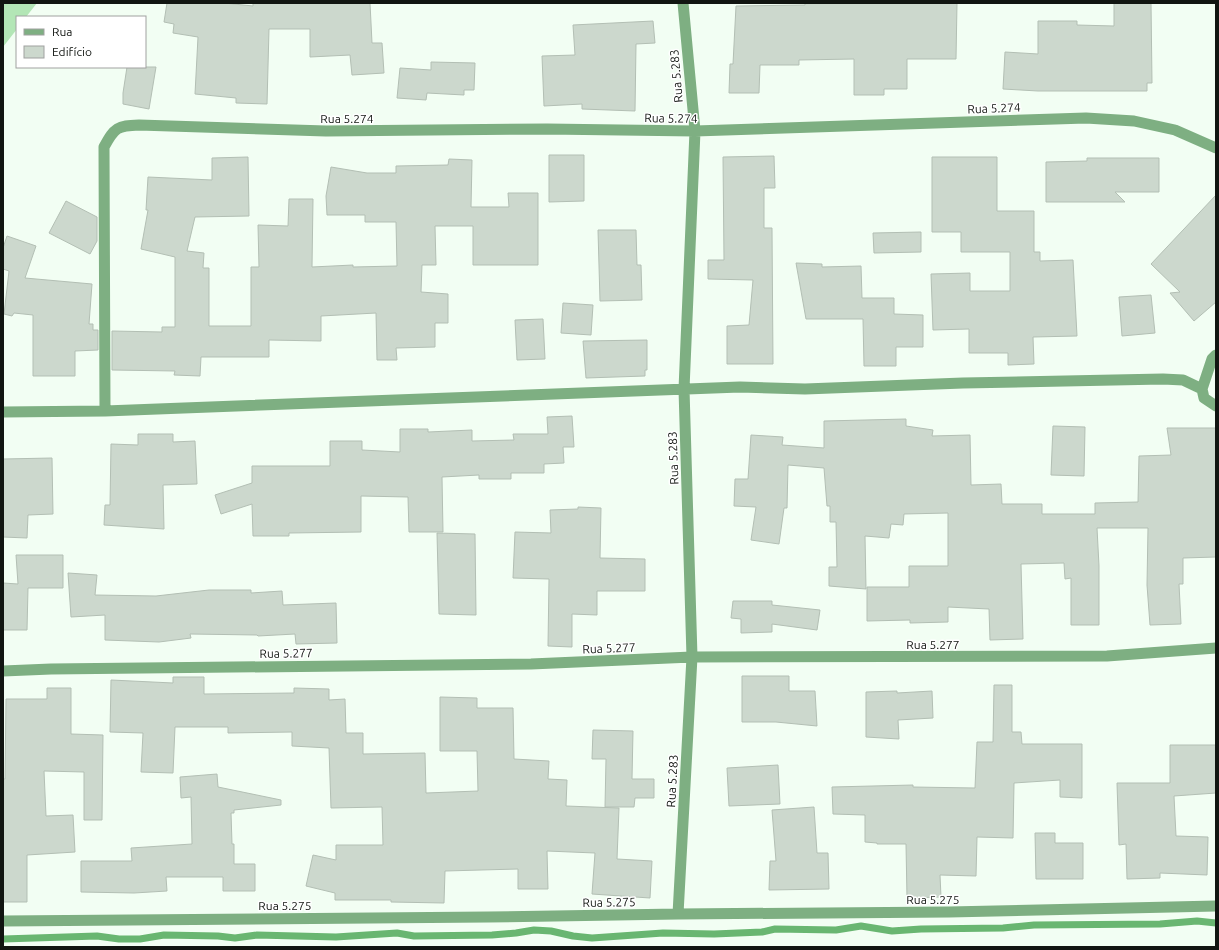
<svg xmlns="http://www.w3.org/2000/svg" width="1219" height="950" font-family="Ubuntu,sans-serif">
<rect width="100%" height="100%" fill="#f2fef3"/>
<path fill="#b3e6b6" d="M 3,3 L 37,3 L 26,17 L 17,17 L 17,29 L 3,47 Z"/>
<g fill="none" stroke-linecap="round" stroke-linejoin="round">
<path stroke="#69b671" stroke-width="7" d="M 3,939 L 97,936 L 119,939 L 140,939 L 164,935 L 218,936 L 235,938 L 257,935 L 336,937 L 397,933 L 414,936 L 492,935 L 516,933 L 534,930 L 551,931 L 573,936 L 592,938 L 663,933 L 714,934 L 762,932 L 775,929 L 836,930 L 861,926 L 892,931 L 921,929 L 1003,928 L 1034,925 L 1160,924 L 1197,921 L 1216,923"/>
</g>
<path fill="#ccd8cd" stroke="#b3bfb4" d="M 167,3 L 224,3 L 253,6 L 253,3 L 370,3 L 372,43 L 382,43 L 384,73 L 352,75 L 350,55 L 310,57 L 310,29 L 269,29 L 267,104 L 236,103 L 236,98 L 195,94 L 198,37 L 173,33 L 174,24 L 164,22 Z
M 805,3 L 957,3 L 956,59 L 907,59 L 907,89 L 884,89 L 884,95 L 854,95 L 854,59 L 799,60 L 799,65 L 760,65 L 759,93 L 729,93 L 730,64 L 733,64 L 736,6 L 805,5 Z
M 1114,3 L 1151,3 L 1152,83 L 1147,83 L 1147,91 L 1038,91 L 1003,89 L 1005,52 L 1038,54 L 1038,21 L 1077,21 L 1077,25 L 1114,26 Z
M 653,21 L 655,43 L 636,44 L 635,111 L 582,109 L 582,104 L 544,106 L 542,56 L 575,55 L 573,25 Z
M 431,62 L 475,63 L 474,90 L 464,90 L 464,95 L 427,93 L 426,100 L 397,98 L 400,68 L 431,70 Z
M 127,67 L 156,67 L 149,109 L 123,104 L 123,93 Z
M 549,155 L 584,155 L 584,201 L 549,202 Z
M 774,156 L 775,188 L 764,188 L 764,228 L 772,228 L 773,364 L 727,364 L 727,326 L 749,325 L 753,280 L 708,279 L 708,260 L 724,260 L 723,157 Z
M 248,157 L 249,216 L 195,217 L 187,251 L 204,253 L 203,268 L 209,268 L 209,326 L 251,326 L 251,267 L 259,267 L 258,225 L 288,226 L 289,199 L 313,199 L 312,267 L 353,265 L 353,267 L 397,266 L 396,222 L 365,222 L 365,215 L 327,215 L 326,196 L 331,167 L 367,173 L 396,173 L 396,166 L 448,165 L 449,159 L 472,160 L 471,207 L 509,207 L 508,193 L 538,193 L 538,265 L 473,265 L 473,226 L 435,226 L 436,265 L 422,265 L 421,292 L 448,294 L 448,323 L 435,323 L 435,347 L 396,348 L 397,360 L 377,360 L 376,313 L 321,316 L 321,341 L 269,340 L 269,357 L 201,357 L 200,376 L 174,375 L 175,371 L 112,370 L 112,331 L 162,332 L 162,327 L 175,327 L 175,257 L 141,249 L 148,210 L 146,210 L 148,177 L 212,180 L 212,158 Z
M 932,157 L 997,157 L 997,211 L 1034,211 L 1034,252 L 1040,252 L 1040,261 L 1073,260 L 1077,336 L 1033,337 L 1034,364 L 1008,365 L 1008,353 L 969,353 L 969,329 L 933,330 L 931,274 L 970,273 L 970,291 L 1010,291 L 1010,252 L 961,252 L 961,232 L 932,232 Z
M 1087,158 L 1159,158 L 1159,192 L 1115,192 L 1125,202 L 1046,202 L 1046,162 L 1087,161 Z
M 1216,195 L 1216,302 L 1194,321 L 1170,293 L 1180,292 L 1151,264 Z
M 66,201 L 97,217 L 97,241 L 90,254 L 49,233 Z
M 598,230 L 636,230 L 637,265 L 641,265 L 642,300 L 600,301 Z
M 921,232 L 921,252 L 874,253 L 873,233 Z
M 7,236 L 36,246 L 25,278 L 92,284 L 89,324 L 93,324 L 93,330 L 98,330 L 98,350 L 75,351 L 75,376 L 33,376 L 33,315 L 14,313 L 12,316 L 4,314 L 9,271 L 3,269 L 3,248 Z
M 796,263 L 822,264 L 822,267 L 861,266 L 862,298 L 894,298 L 894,314 L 923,315 L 923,347 L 896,347 L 896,366 L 864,366 L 863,319 L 806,319 Z
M 1151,295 L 1155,333 L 1122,336 L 1119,297 Z
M 563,303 L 593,305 L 591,335 L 561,333 Z
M 543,319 L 545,359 L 517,360 L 515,320 Z
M 647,340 L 647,370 L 645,370 L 645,376 L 586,378 L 583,341 Z
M 572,416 L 574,447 L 563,447 L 564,463 L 544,464 L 544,473 L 511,473 L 511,479 L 479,479 L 479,475 L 442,477 L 443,532 L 409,532 L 408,497 L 361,496 L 361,532 L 289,533 L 289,536 L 253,536 L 252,504 L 221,514 L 215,495 L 252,483 L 252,466 L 330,466 L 330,441 L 362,441 L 362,450 L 400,452 L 400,429 L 428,429 L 428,432 L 472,430 L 472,441 L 514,440 L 513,434 L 548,434 L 547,417 Z
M 906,419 L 906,426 L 933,430 L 932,436 L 970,435 L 971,485 L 1001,484 L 1002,504 L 1042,504 L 1042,514 L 1095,514 L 1095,503 L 1138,502 L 1139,456 L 1171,455 L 1167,428 L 1216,428 L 1216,557 L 1183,558 L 1183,584 L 1179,584 L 1181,624 L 1150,625 L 1147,585 L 1148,528 L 1097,528 L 1099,566 L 1099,625 L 1071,625 L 1071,578 L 1065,579 L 1064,563 L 1021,564 L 1023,639 L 990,640 L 989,609 L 948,607 L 948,622 L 910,623 L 910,620 L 867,621 L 867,587 L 909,587 L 909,566 L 948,566 L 948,513 L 904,514 L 903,525 L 891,524 L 889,538 L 865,536 L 866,589 L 829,586 L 829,567 L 837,567 L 836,522 L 830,522 L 830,506 L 827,506 L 824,468 L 788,465 L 787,508 L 784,508 L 779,544 L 751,540 L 756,507 L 734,506 L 735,479 L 748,479 L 751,435 L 783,437 L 782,445 L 824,448 L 824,421 Z
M 1053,426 L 1085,427 L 1084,476 L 1051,475 Z
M 138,434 L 173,434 L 173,442 L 195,441 L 197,484 L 163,485 L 164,529 L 104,525 L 105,505 L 110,505 L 111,444 L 138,445 Z
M 52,458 L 53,514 L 28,515 L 27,538 L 3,537 L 3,459 Z
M 578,507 L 601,508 L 600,558 L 645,559 L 645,591 L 597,591 L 597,615 L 572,614 L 572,647 L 548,646 L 549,579 L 513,578 L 515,532 L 551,533 L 550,510 L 578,509 Z
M 437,533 L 475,534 L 476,615 L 439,614 Z
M 16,555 L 63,555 L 63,588 L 28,588 L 27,630 L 3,630 L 3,583 L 18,584 Z
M 68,573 L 97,575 L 95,595 L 156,596 L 209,590 L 251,590 L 251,593 L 282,591 L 283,605 L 336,603 L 337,643 L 296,644 L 295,634 L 258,636 L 257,635 L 190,634 L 191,638 L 159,642 L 105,640 L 105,615 L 71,617 Z
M 733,601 L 772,601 L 772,605 L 820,610 L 817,630 L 772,624 L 772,632 L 741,633 L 741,619 L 731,618 Z
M 742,676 L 789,676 L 789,691 L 815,691 L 817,726 L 776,722 L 742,722 Z
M 173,677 L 204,677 L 204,694 L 294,693 L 294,688 L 329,689 L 329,700 L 345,699 L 346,733 L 363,733 L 363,754 L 425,753 L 426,793 L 478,791 L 477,751 L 440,751 L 440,697 L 477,698 L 477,708 L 513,708 L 514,759 L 549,761 L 548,779 L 567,780 L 566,806 L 619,808 L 617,859 L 652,861 L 650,898 L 592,894 L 595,853 L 547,851 L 548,889 L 518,889 L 518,869 L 445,871 L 444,903 L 391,902 L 391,900 L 335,900 L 335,893 L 306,886 L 313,855 L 336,860 L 336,845 L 383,845 L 382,807 L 331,808 L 329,748 L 292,746 L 292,732 L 228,733 L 228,727 L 175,727 L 173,773 L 141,772 L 143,733 L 110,732 L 111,680 L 173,683 Z
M 994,685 L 1012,685 L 1012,732 L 1021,732 L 1022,744 L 1082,744 L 1082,798 L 1060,797 L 1060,780 L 1014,783 L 1013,838 L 977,837 L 976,876 L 940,875 L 941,897 L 907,898 L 906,844 L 877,844 L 877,843 L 865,842 L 865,815 L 833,814 L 832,787 L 913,785 L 913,787 L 975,788 L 977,742 L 993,742 Z
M 47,688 L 71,688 L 71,734 L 103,735 L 102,820 L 84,820 L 84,772 L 44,771 L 46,816 L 73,815 L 75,852 L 27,855 L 27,902 L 3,902 L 3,779 L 5,779 L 6,699 L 47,699 Z
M 897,691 L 897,693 L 932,691 L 933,718 L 898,720 L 899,739 L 866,737 L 866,692 Z
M 593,730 L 633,731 L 632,779 L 654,779 L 654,798 L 635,798 L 634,807 L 605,807 L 606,759 L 592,759 Z
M 1170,745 L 1216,745 L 1216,793 L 1174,796 L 1176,836 L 1208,837 L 1207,875 L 1160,873 L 1160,878 L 1127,879 L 1126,844 L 1119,845 L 1117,783 L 1170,783 Z
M 778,765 L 780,804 L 729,806 L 727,768 Z
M 217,774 L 218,787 L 281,800 L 281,805 L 234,810 L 234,813 L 231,813 L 232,844 L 234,844 L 234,864 L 255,864 L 255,891 L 223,891 L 223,877 L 166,877 L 167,891 L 134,893 L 81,892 L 81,861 L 132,861 L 131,848 L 192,844 L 191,797 L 181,798 L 180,777 Z
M 814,807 L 817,853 L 828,853 L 829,889 L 769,890 L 770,861 L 776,861 L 772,810 Z
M 1035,833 L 1055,833 L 1055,843 L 1083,843 L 1083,879 L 1036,879 Z"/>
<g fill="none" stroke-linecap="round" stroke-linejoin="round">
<path stroke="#7eaf82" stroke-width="11" d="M 1216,355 L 1212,359 L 1202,389 L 1204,398 L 1216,406
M 105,411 L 104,147 C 115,127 117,126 139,125 L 326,131 L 547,129 L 695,131 L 1086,118 L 1134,121 L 1175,130 L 1216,148
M 3,412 L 105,411 L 740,387 L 805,389 L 963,383 L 1163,379 L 1183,380 L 1202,389
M 3,671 L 51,669 L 531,664 L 692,657 L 1107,656 L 1216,648
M 678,914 L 692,657 L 684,389 L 695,131 L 683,3
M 3,921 L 488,917 L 678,914 L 949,912 L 1216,906"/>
</g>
<g text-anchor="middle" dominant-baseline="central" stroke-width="3" stroke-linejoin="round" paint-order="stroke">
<g font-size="12" fill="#111511" stroke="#fff">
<text transform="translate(676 76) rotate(-95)">Rua 5.283</text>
<text transform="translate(994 108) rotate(-2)">Rua 5.274</text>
<text x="347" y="118">Rua 5.274</text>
<text transform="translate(671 118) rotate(1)">Rua 5.274</text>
<text transform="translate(673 458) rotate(-92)">Rua 5.283</text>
<text x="933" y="644">Rua 5.277</text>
<text transform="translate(609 648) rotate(-2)">Rua 5.277</text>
<text transform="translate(286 653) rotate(-1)">Rua 5.277</text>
<text transform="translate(672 781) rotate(-87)">Rua 5.283</text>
<text x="933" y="899">Rua 5.275</text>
<text transform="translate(609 902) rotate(-1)">Rua 5.275</text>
<text x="285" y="905">Rua 5.275</text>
</g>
</g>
<rect width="1219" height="950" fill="none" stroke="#111511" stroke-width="8"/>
<rect x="16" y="16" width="130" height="52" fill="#ffffff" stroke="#a0a1a0"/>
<rect x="24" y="29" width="20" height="6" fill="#7eaf82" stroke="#a0a1a0"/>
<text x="52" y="36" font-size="12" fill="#111511">Rua</text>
<rect x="24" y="46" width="20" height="12" fill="#ccd8cd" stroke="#a0a1a0"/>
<text x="52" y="56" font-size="12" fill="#111511">Edifício</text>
</svg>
